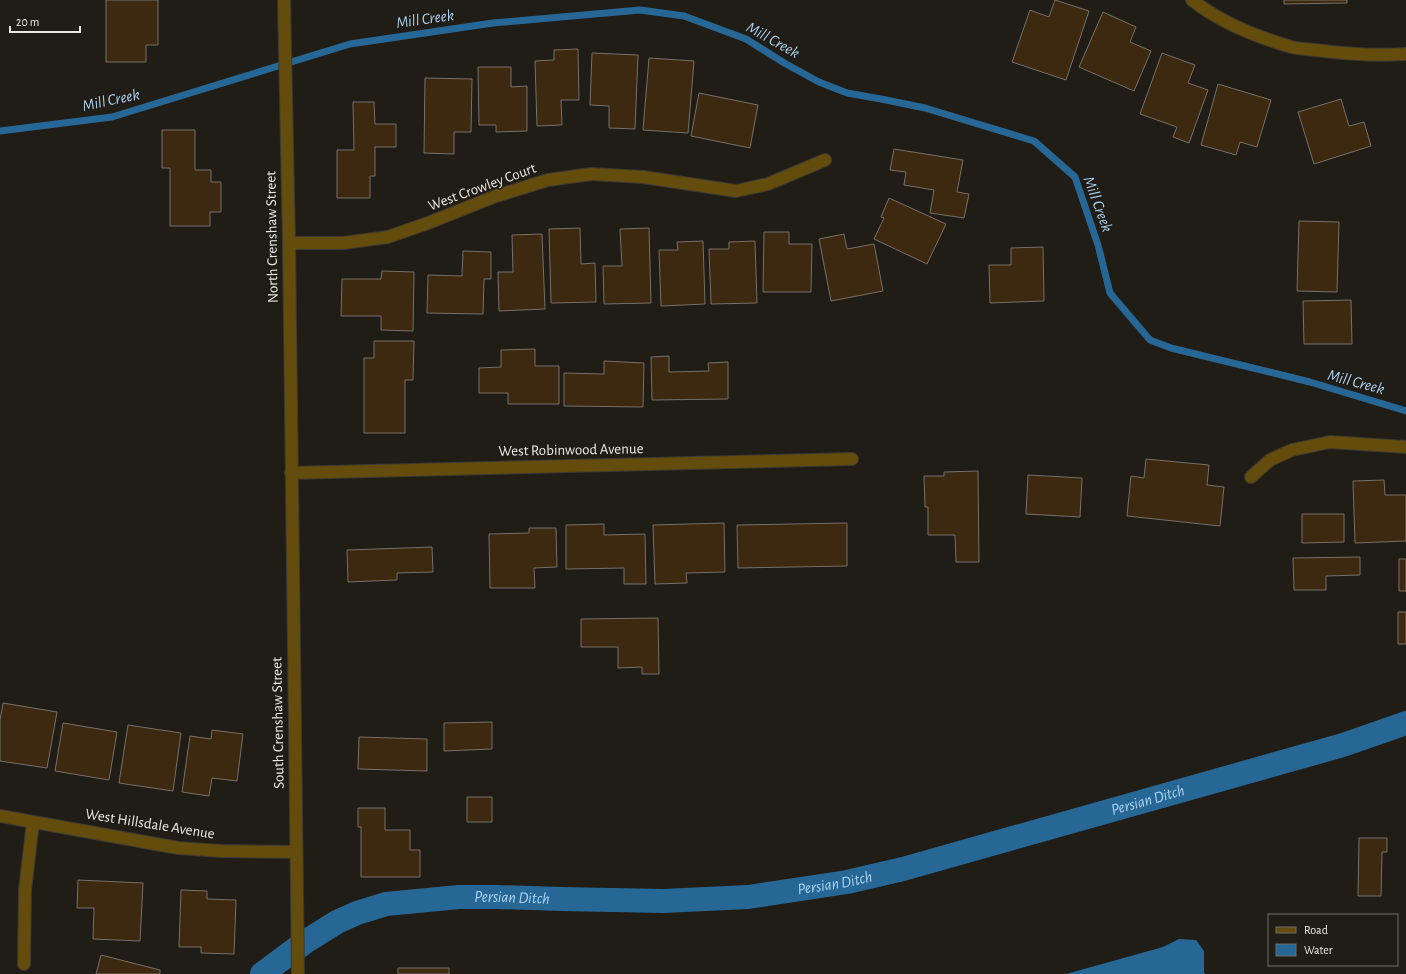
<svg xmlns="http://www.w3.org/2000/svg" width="1406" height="974" font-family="'Alegreya Sans',sans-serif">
<rect width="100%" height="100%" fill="#201c16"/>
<path fill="#276795" d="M 1179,939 L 1196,940 L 1204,951 L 1204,972 L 1205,974 L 1066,974 L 1163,947 Z"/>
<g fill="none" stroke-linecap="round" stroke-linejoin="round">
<path stroke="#276795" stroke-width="7" d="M 0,131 L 112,117 L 350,44 L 493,23 L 640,10 L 684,16 L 746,39 L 786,64 L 819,82 L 847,93 L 881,99 L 925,108 L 1034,141 L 1075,177 L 1098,245 L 1110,293 L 1150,340 L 1171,348 L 1310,382 L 1406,411"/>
<path stroke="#276795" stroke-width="24" id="s1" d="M 262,974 L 305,942 L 337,922 L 357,913 L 386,904 L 459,897 L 497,897 L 561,899 L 663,901 L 748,897 L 847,882 L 903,869 L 1343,745 L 1406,723"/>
</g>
<path fill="#3d2910" stroke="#767069" d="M 106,0 L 158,0 L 158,45 L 146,45 L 146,62 L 106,62 Z
M 1055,0 L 1089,11 L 1066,80 L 1012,62 L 1030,10 L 1049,17 Z
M 1284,0 L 1347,0 L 1347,3 L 1284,4 Z
M 1103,12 L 1136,27 L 1130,42 L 1151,51 L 1134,91 L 1079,67 Z
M 578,49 L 579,100 L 561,100 L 562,125 L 537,126 L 535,61 L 554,60 L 554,50 Z
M 592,53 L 638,55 L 635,129 L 609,128 L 609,106 L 590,105 Z
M 1162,53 L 1195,65 L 1188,83 L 1208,90 L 1189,143 L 1173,137 L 1177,127 L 1140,114 Z
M 649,58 L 694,61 L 688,133 L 643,130 Z
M 478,67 L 511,67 L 511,87 L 527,86 L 527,131 L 496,132 L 496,125 L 479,125 Z
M 425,78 L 472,79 L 471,132 L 454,132 L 454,154 L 424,153 Z
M 1218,84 L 1271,100 L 1257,147 L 1240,142 L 1236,155 L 1201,145 Z
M 699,93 L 758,105 L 750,148 L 691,136 Z
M 1341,99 L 1349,126 L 1364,122 L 1371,146 L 1314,164 L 1298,112 Z
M 353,102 L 374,102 L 375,124 L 396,124 L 396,147 L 375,147 L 375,176 L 370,176 L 370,198 L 337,198 L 337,150 L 354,150 Z
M 162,130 L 195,130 L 195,170 L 211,170 L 211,182 L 221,182 L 221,212 L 210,212 L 210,226 L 170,226 L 170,168 L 162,168 Z
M 894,149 L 963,160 L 957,192 L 969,194 L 964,218 L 930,213 L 934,190 L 904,185 L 906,172 L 890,170 Z
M 889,198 L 946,224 L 927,264 L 874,239 L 884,218 L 881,217 Z
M 1299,221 L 1339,222 L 1337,292 L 1297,291 Z
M 580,228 L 581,264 L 595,263 L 596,302 L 551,303 L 549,229 Z
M 649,228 L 651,303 L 604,304 L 603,266 L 622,266 L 620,229 Z
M 764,232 L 789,232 L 789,244 L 812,244 L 811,292 L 763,292 Z
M 542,234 L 545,309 L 499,311 L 498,272 L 513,272 L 512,235 Z
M 844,234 L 847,249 L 874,244 L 883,291 L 831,301 L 819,239 Z
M 703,241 L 705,304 L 661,306 L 659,250 L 678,250 L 677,242 Z
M 755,241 L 757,303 L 711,304 L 709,249 L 729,249 L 729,242 Z
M 1043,247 L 1044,301 L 990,303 L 989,265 L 1011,265 L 1011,248 Z
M 463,251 L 491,252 L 491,279 L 484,279 L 483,314 L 427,313 L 428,275 L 462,276 Z
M 382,271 L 414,272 L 413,331 L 381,330 L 381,316 L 341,316 L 342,279 L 381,279 Z
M 1351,300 L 1352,344 L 1304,344 L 1303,301 Z
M 374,341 L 414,341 L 413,380 L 405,380 L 405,433 L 364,433 L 364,358 L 374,358 Z
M 535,349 L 535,366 L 559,366 L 559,404 L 508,404 L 508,393 L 479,393 L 479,368 L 501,367 L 501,350 Z
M 669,356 L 669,372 L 709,371 L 708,363 L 728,362 L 728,399 L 652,400 L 651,357 Z
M 604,361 L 644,363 L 643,407 L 564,406 L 564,373 L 604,374 Z
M 1146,459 L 1209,465 L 1207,485 L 1224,487 L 1220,526 L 1127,516 L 1131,476 L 1144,478 Z
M 978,471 L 979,562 L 956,562 L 955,535 L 928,535 L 928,507 L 925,507 L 924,476 L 944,476 L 944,472 Z
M 1028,475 L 1082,478 L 1080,517 L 1026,514 Z
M 1384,480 L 1385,495 L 1406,495 L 1406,541 L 1355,543 L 1353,481 Z
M 1302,514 L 1344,514 L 1344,542 L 1302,543 Z
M 724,523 L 725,572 L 686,573 L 687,583 L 655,584 L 653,525 Z
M 847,523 L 847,566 L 738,568 L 737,525 Z
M 604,524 L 604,535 L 645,534 L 646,584 L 624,584 L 624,568 L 566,569 L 566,525 Z
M 529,528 L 556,528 L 557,567 L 534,568 L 535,588 L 490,588 L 489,534 L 529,533 Z
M 432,547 L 433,572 L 397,573 L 397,580 L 348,582 L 347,550 Z
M 1360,557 L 1360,575 L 1326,576 L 1326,590 L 1294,590 L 1293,558 Z
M 1399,559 L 1406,559 L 1406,591 L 1399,591 Z
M 1398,612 L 1406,612 L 1406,644 L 1398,644 Z
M 658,618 L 659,674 L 642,674 L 642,667 L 618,668 L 618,647 L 581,647 L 581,619 Z
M 3,703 L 57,712 L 47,768 L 0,761 L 0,720 Z
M 492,722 L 492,749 L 444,751 L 444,723 Z
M 63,723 L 117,732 L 109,780 L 55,771 Z
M 128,725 L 181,733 L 173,791 L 119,783 Z
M 212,730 L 243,734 L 237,781 L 212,778 L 209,796 L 182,792 L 190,736 L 211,739 Z
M 359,737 L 427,739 L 427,771 L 358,769 Z
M 467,797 L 492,797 L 492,822 L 467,822 Z
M 358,808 L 385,808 L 385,830 L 410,830 L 410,850 L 420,850 L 420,877 L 361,877 L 361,827 L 358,827 Z
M 1359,838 L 1387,838 L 1387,852 L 1382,852 L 1381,896 L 1358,896 Z
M 78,880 L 143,883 L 140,941 L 93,939 L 94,908 L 77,908 Z
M 181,890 L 207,891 L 207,899 L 236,900 L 234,954 L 201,953 L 201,947 L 179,947 Z
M 101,955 L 160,970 L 160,974 L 96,974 Z
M 398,968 L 449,968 L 449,974 L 398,974 Z"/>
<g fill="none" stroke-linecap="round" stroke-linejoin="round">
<defs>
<path id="service" d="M 1251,477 L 1270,460 L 1292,450 L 1330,442 L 1406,447"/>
<path id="minor" d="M 284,0 L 289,243 L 298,974
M 1192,0 C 1220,22 1254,36 1288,46 C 1296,49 1306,49 1315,50 C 1345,54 1375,56 1406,54
M 289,243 L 343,243 L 388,237 L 428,223 L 496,196 L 548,180 L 591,174 L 643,177 L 736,191 L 768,184 L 825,160
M 291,473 L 852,459
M 0,816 L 178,848 L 221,851 L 296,852
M 24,964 L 25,890 L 33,822"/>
</defs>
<use href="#service" stroke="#3c3933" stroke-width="14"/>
<use href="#minor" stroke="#3c3933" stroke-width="14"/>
<use href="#service" stroke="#634c0c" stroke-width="12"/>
<use href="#minor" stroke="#634c0c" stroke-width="12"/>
</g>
<g text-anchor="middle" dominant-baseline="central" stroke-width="3" stroke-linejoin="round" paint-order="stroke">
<g font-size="15" fill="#ebe8e4" stroke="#201c16">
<text transform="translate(482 187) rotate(-20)">West Crowley Court</text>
<text transform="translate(272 237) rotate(-91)">North Crenshaw Street</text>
<text transform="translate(571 450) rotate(-1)">West Robinwood Avenue</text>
<text transform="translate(278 723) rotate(-91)">South Crenshaw Street</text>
<text transform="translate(150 824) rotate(9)">West Hillsdale Avenue</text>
</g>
<g font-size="16" font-style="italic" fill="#acd3f3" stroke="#201c16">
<text transform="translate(425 19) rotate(-8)">Mill Creek</text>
<text transform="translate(773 40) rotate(29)">Mill Creek</text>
<text transform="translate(111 100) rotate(-12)">Mill Creek</text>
<text transform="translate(1098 204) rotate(70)">Mill Creek</text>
<text transform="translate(1356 382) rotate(15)">Mill Creek</text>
<text stroke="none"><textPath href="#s1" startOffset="918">Persian Ditch</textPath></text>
<text stroke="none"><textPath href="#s1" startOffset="594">Persian Ditch</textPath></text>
<text stroke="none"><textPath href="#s1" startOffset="270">Persian Ditch</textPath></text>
</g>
</g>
<rect x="1268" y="914" width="130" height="52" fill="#201c16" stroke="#716e68"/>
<rect x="1276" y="927" width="20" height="6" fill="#634c0c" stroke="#716e68"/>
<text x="1304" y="934" font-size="12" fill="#ebe8e4">Road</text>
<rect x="1276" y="944" width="20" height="12" fill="#276795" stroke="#716e68"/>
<text x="1304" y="954" font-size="12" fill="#ebe8e4">Water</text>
<path d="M10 26v6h70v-6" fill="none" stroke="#ebe8e4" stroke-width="2"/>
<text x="16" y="26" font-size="12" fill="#ebe8e4" stroke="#201c16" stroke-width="3" paint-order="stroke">20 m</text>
</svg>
